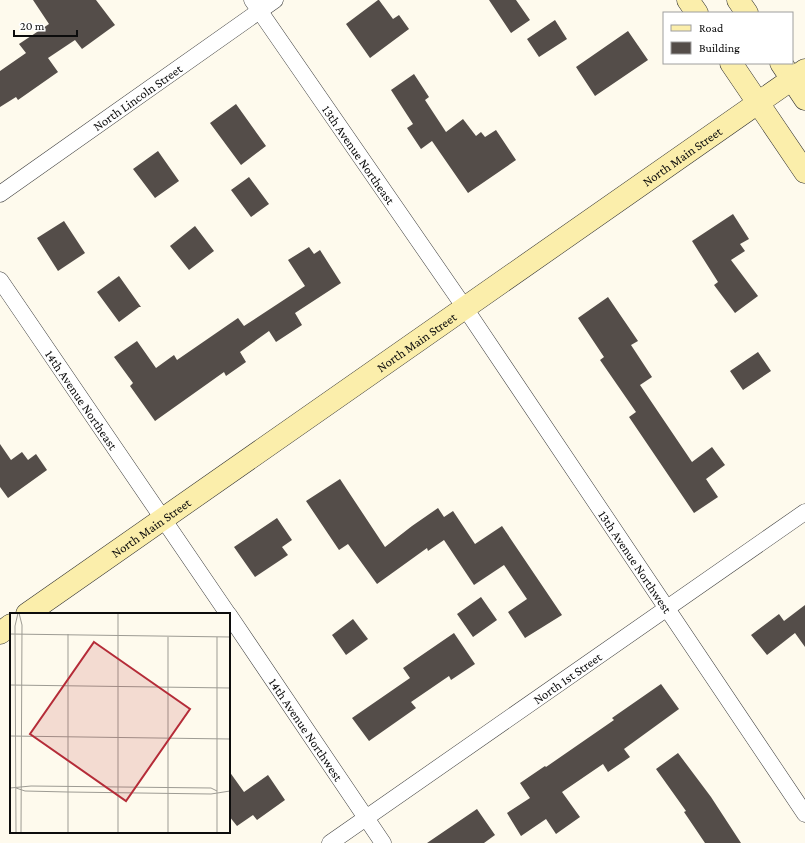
<svg xmlns="http://www.w3.org/2000/svg" width="805" height="843" font-family="'Crimson Pro',serif">
<rect width="100%" height="100%" fill="#fefaed"/>
<path fill="#544d49" d="M 33,0 L 96,0 L 115,25 L 82,49 L 75,40 L 48,58 L 58,72 L 18,100 L 16,97 L 0,107 L 0,71 L 26,53 L 19,44 L 49,24 Z
M 378,0 L 379,0 L 393,19 L 399,15 L 409,29 L 370,58 L 346,24 Z
M 489,0 L 516,0 L 530,20 L 511,33 Z
M 555,20 L 567,39 L 539,57 L 527,39 Z
M 628,31 L 648,60 L 595,96 L 576,67 Z
M 414,74 L 429,97 L 425,100 L 446,132 L 463,119 L 476,136 L 481,132 L 485,137 L 496,130 L 516,160 L 468,193 L 432,141 L 421,149 L 407,128 L 413,124 L 391,90 Z
M 236,104 L 266,146 L 241,165 L 210,123 Z
M 158,151 L 179,181 L 155,198 L 133,169 Z
M 249,177 L 269,204 L 251,217 L 231,190 Z
M 733,214 L 749,239 L 740,244 L 745,251 L 731,260 L 758,296 L 735,313 L 714,285 L 718,282 L 692,241 Z
M 64,221 L 85,253 L 58,271 L 37,238 Z
M 195,226 L 214,251 L 189,270 L 170,246 Z
M 309,247 L 314,254 L 320,250 L 341,283 L 295,313 L 302,325 L 276,342 L 269,331 L 240,352 L 246,362 L 226,376 L 224,372 L 155,421 L 130,386 L 133,383 L 114,357 L 137,341 L 156,368 L 174,355 L 177,360 L 238,318 L 244,326 L 305,286 L 288,260 Z
M 119,276 L 141,307 L 139,307 L 119,322 L 97,292 Z
M 608,297 L 638,341 L 631,345 L 652,377 L 640,385 L 692,462 L 712,447 L 725,465 L 706,479 L 718,497 L 694,513 L 629,417 L 636,412 L 600,360 L 604,357 L 578,318 Z
M 758,352 L 771,371 L 743,390 L 730,371 Z
M 0,444 L 11,460 L 22,452 L 28,460 L 36,454 L 47,470 L 8,498 L 0,487 Z
M 340,479 L 385,547 L 412,526 L 438,508 L 444,517 L 453,511 L 475,544 L 502,526 L 562,615 L 525,638 L 508,612 L 527,599 L 504,565 L 474,585 L 444,540 L 428,551 L 427,548 L 377,584 L 348,544 L 339,550 L 306,501 Z
M 277,518 L 292,540 L 282,547 L 288,555 L 255,577 L 234,547 Z
M 481,597 L 497,620 L 473,637 L 457,614 Z
M 805,605 L 805,647 L 795,633 L 767,655 L 751,635 L 779,614 L 784,621 Z
M 353,619 L 368,639 L 346,655 L 332,635 Z
M 454,633 L 475,664 L 451,680 L 449,676 L 411,702 L 416,708 L 369,741 L 352,718 L 410,678 L 403,668 Z
M 661,684 L 679,709 L 624,749 L 630,757 L 608,772 L 603,764 L 562,792 L 580,817 L 556,834 L 546,819 L 521,836 L 507,813 L 530,798 L 520,783 L 545,766 L 546,767 L 614,720 L 612,718 Z
M 678,753 L 711,797 L 741,843 L 705,843 L 684,812 L 686,811 L 656,769 Z
M 229,771 L 244,792 L 268,775 L 285,800 L 257,820 L 253,815 L 237,826 L 229,816 Z
M 477,809 L 495,835 L 484,843 L 427,843 Z"/>
<g fill="none" stroke-linecap="round" stroke-linejoin="round">
<defs>
<g id="street">
<path id="s1" d="M 252,0 L 465,308 L 805,814"/>
<path id="s2" d="M 0,194 L 275,0"/>
<path id="s3" d="M 0,280 L 228,614"/>
<path id="s4" d="M 229,615 L 383,843"/>
<path id="s5" d="M 330,843 L 805,512"/>
</g>
<g id="secondary">
<path d="M 688,0 L 697,13"/>
<path d="M 738,0 L 747,13"/>
<path d="M 731,63 L 805,172"/>
<path d="M 781,63 L 805,99"/>
<path id="s6" d="M 27,614 L 805,70"/>
<path d="M 0,633 L 11,625"/>
</g>
</defs>
<use href="#street" stroke="#3f3f3f" stroke-width="17"/>
<use href="#secondary" stroke="#2e2e2e" stroke-width="23"/>
<use href="#street" stroke="#fff" stroke-width="16"/>
<use href="#secondary" stroke="#fbeeab" stroke-width="22"/>
</g>
<g text-anchor="middle" dominant-baseline="central" stroke-width="4" stroke-linejoin="round" paint-order="stroke">
<g font-size="13" fill="#0c0c0c" stroke="#fff">
<text stroke="none"><textPath href="#s2" startOffset="168">North Lincoln Street</textPath></text>
<text stroke="none"><textPath href="#s1" startOffset="188">13th Avenue Northeast</textPath></text>
<text stroke="none"><textPath href="#s6" startOffset="799">North Main Street</textPath></text>
<text stroke="none"><textPath href="#s6" startOffset="475">North Main Street</textPath></text>
<text stroke="none"><textPath href="#s3" startOffset="145">14th Avenue Northeast</textPath></text>
<text stroke="none"><textPath href="#s6" startOffset="151">North Main Street</textPath></text>
<text stroke="none"><textPath href="#s1" startOffset="680">13th Avenue Northwest</textPath></text>
<text stroke="none"><textPath href="#s5" startOffset="289">North 1st Street</textPath></text>
<text stroke="none"><textPath href="#s4" startOffset="138">14th Avenue Northwest</textPath></text>
</g>
</g>
<g transform="translate(10 613)">
<rect width="220" height="220" fill="#fefaed"/>
<path fill="none" stroke="#9d9b93" stroke-width="1" d="M 9,0 L 12,12 L 11,220M 0,21 L 220,24M 58,21 L 58,220M 0,72 L 220,75M 0,123 L 220,126M 0,175 L 21,173 L 201,175 L 207,178M 6,175 L 15,178 L 58,179 L 201,181 L 220,178M 6,220 L 5,13 L 8,0M 108,220 L 108,0M 158,220 L 158,24M 207,220 L 207,24"/>
<path fill="#b52c38" fill-opacity="0.15" stroke="#b52c38" stroke-width="2" d="M 84,29 L 180,96 L 116,188 L 20,121 Z"/>
<rect width="220" height="220" fill="none" stroke="#0c0c0c" stroke-width="2"/>
</g>
<rect x="663" y="12" width="130" height="52" fill="#ffffff" stroke="#9e9e9e"/>
<rect x="671" y="25" width="20" height="6" fill="#fbeeab" stroke="#9e9e9e"/>
<text x="699" y="32" font-size="12" fill="#0c0c0c">Road</text>
<rect x="671" y="42" width="20" height="12" fill="#544d49" stroke="#9e9e9e"/>
<text x="699" y="52" font-size="12" fill="#0c0c0c">Building</text>
<path d="M14 30v6h63v-6" fill="none" stroke="#0c0c0c" stroke-width="2"/>
<text x="20" y="30" font-size="12" fill="#0c0c0c" stroke="#ffffff" stroke-width="3" paint-order="stroke">20 m</text>
</svg>
